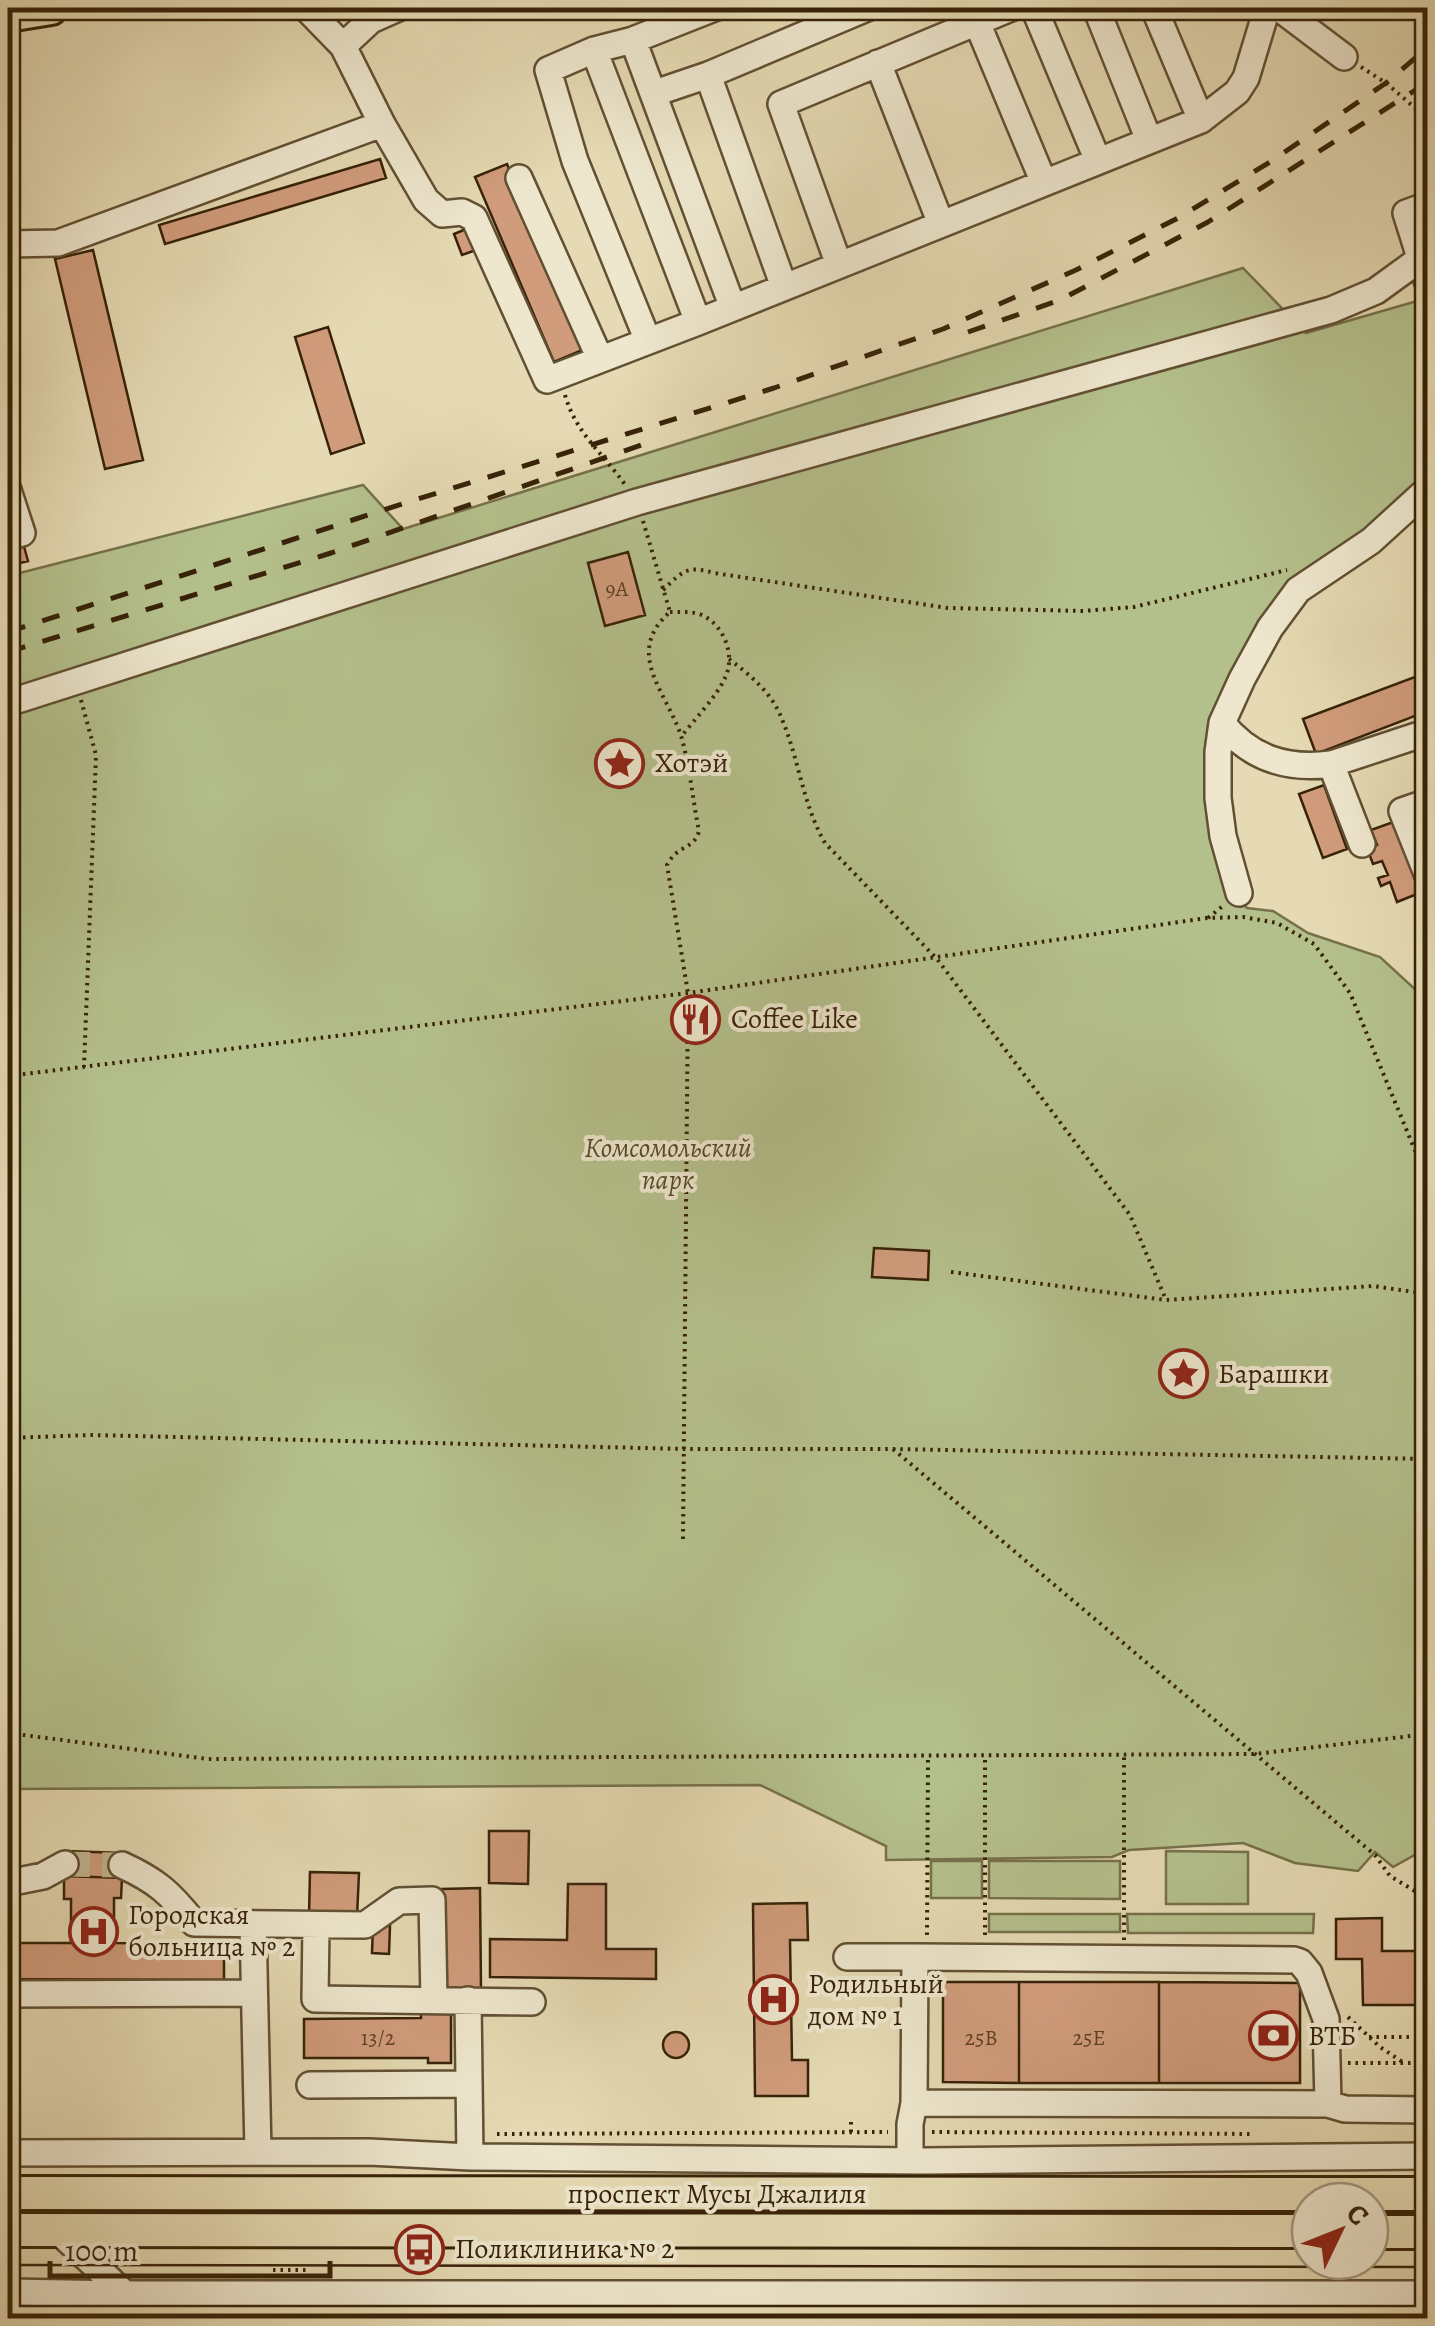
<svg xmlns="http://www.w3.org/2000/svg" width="1435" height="2326" font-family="Alegreya,serif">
<rect width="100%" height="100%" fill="#e5dab3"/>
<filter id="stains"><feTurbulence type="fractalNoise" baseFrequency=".002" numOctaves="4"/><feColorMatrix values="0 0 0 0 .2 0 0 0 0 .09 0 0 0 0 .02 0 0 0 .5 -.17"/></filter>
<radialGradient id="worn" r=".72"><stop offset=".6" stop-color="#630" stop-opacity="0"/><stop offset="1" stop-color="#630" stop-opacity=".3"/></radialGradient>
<path fill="#b4c08c" stroke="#76714a" stroke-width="2.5" d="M 1243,268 L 1306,333 L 1417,301 L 1427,330 L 1427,478 L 1365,538 L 1290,588 L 1225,690 L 1224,882 L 1247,908 L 1273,911 L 1308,933 L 1380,957 L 1419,993 L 1427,992 L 1427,1848 L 1393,1867 L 1375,1852 L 1358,1871 L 1295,1863 L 1243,1843 L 1129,1850 L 1112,1857 L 886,1860 L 886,1846 L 760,1785 L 8,1789 L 8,576 L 363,485 L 403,529 Z
M 1166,1851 L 1248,1852 L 1248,1904 L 1166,1904 Z
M 931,1861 L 982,1861 L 982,1898 L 931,1898 Z
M 989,1861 L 1120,1861 L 1120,1899 L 989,1898 Z
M 989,1914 L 1120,1914 L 1120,1932 L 989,1932 Z
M 1127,1914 L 1314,1914 L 1313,1933 L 1128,1933 Z
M 1310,2208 L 1310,2216 L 8,2216 L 8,2209 Z"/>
<path fill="#d19c7c" stroke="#372208" stroke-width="2.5" d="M 380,159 L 386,178 L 165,244 L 159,225 Z
M 507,164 L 585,349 L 554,362 L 475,177 Z
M 471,227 L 479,249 L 462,255 L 454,234 Z
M 93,250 L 143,460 L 105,469 L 55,259 Z
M 328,327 L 364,443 L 331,454 L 295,337 Z
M 23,543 L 28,561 L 8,566 L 8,548 Z
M 628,552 L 645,615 L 605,626 L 588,563 Z
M 1428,672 L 1428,711 L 1316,754 L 1303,719 Z
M 1324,785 L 1347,849 L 1323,858 L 1299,794 Z
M 1396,821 L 1422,892 L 1397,902 L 1390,882 L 1381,886 L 1378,878 L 1388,875 L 1382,861 L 1373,864 L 1367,848 L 1377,845 L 1371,830 Z
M 874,1248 L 929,1251 L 928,1280 L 872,1277 Z
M 489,1831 L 529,1831 L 528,1884 L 489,1883 Z
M 65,1851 L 122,1853 L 122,1878 L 64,1876 Z
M 310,1872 L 359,1873 L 357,1917 L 309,1916 Z
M 64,1876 L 122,1878 L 121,1898 L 114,1898 L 114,1943 L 224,1944 L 224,1980 L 8,1979 L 8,1943 L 71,1943 L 71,1899 L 64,1899 Z
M 568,1884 L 606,1884 L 606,1949 L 656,1949 L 656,1979 L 490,1977 L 490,1939 L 567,1940 Z
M 480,1888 L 481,1991 L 443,1991 L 442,1889 Z
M 807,1903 L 808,1940 L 790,1940 L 792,2060 L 808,2060 L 808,2096 L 755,2096 L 753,1904 Z
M 1382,1918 L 1382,1951 L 1428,1951 L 1428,2005 L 1363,2005 L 1362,1959 L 1336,1959 L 1336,1919 Z
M 373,1925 L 390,1926 L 389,1954 L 372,1953 Z
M 943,1982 L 1019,1982 L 1019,2083 L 943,2082 Z
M 1019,1982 L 1159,1982 L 1159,2083 L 1019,2083 Z
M 1159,1982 L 1300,1983 L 1300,2083 L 1159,2083 Z
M 421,2011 L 451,2011 L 451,2063 L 428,2063 L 428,2058 L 304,2058 L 304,2019 L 421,2018 Z
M663 2045a13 13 0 1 1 26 0a13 13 0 1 1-26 0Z"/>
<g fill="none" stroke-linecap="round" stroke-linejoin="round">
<path stroke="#c2b591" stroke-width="25" stroke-dasharray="25 12" stroke-linecap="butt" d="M 65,1864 L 122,1865"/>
<defs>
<path id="minor" d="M 306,8 L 343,46 L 382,124 L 426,200 L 442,214 L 462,212 L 474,218 L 547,380 L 698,322 L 1201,120 L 1237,92 L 1246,78 L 1265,15 L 1273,8
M 971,8 L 1044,183
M 1034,8 L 1098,161
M 1096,8 L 1149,140
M 1154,8 L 1201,120
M 1279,8 L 1344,57
M 633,40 L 733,308
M 343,46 L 371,20 L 398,8
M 594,50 L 698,322
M 878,63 L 941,224
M 708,75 L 784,287
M 655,93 L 708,75 L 867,8
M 519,178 L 600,359
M 1428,205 L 1406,213 L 1428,283
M 8,244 L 58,243 L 382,124
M 839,265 L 781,104 L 1011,8
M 648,341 L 575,161 L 548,70 L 594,50 L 633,40 L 714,8
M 8,490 L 22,533 L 8,537
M 8,703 L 637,502 L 1331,310 L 1376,291 L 1420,259
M 1222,723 C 1250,758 1286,770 1331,764 L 1428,732
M 1331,764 L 1362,844
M 1428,802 L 1402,811 L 1428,876
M 1239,893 L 1223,836 L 1218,798 L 1218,752 L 1222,723 L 1242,679 L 1270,628 L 1298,590 L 1371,541 L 1428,489
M 122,1865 C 157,1881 170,1893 194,1923 L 365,1925 L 399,1901 L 432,1900 L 434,2000
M 8,1883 L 43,1876 L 65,1864
M 253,1924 L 258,2152
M 316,1925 L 315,1999 L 532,2002
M 847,1957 L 915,1957
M 8,1994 L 254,1993
M 468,2000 L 470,2157
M 310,2085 L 469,2084
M 914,2103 L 1328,2104
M 8,2153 L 369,2152 L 470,2157 L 923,2161 L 1428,2156
M 910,2160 L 910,2124 L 914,2103 L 915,1957 L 1294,1960 L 1300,1962 L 1309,1973 L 1326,2019 L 1328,2104 L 1345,2109 L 1428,2110
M 57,2230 L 125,2294
M 8,2292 L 125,2294 L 1428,2294"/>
<path id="major" d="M 8,15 L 51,8
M 8,2193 L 1428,2194
M 8,2230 L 1310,2231
M 1370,2232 L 1428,2232"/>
</defs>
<use href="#minor" stroke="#625033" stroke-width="30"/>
<use href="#major" stroke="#372208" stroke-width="38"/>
<path stroke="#372208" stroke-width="4" stroke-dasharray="2.5 5" stroke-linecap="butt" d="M 1361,67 L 1386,83 L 1428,119
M 565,395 C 576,434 603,453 626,486
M 643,521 L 670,612 C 622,654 669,694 682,739 C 690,769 693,801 699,831 C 694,850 678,844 667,865 L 688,993 L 683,1539
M 663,590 C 683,571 687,565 714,573 L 948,608 L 1083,611 L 1134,607 L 1287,570
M 670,612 C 681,612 691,611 702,615 C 724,625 736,656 725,678 C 717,696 694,720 681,737
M 729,659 C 750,675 771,692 781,717 C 799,758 802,803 825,843 L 937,959 L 1130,1215 L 1166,1300
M 81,700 L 96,755 L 84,1067
M 1208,918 L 1224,905
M 8,1076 L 688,993 L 1207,918 L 1243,917 L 1277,923 L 1314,944 L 1350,993 L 1428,1182
M 951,1272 L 1166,1300 L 1373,1286 L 1428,1294
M 8,1438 L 91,1435 L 685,1449 L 893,1449 L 1428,1459
M 893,1449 L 1375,1855 L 1390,1876 L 1428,1899
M 8,1733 L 208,1759 L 1255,1754 L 1428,1734
M 927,1935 L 928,1755
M 985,1935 L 985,1755
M 1124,1940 L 1124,1754
M 1348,2017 L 1380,2047 L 1404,2063
M 1426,2035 L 1427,2005
M 1369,2037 L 1428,2037
M 1348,2063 L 1428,2063
M 851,2132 L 851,2121
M 932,2132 L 1253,2134
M 497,2134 L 888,2132
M 273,2270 L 309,2270
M 8,2317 L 399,2318
M 751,2318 L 913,2318
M 1394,2318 L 1428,2318"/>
<use href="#minor" stroke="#eee7ce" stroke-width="25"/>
<use href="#major" stroke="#e5dab3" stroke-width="32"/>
<path stroke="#372208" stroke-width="2.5" d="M 8,2265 L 1428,2267"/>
<path stroke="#372208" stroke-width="5" stroke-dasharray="18 18" stroke-linecap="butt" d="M 968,332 L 1060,300 L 1208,222 L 1428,82
M 8,632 L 405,503 L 774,388 L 943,329 L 1076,270 L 1178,218 L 1270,162 L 1386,83 L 1428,47
M 8,652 L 331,553 L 647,443"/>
</g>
<defs>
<symbol id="sight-ring" viewBox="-11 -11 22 22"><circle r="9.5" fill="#eee7ce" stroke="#8f2418" stroke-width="1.5"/><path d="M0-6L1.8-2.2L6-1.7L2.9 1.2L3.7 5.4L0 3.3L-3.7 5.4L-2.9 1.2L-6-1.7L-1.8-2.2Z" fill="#8f2418"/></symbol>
<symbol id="restaurant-ring" viewBox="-11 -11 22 22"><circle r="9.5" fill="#eee7ce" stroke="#8f2418" stroke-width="1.5"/><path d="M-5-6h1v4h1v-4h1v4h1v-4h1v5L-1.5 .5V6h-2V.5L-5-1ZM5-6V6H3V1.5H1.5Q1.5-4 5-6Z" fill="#8f2418"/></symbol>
<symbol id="hospital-ring" viewBox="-11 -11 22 22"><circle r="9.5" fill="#eee7ce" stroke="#8f2418" stroke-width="1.5"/><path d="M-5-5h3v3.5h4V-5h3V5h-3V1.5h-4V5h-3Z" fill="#8f2418"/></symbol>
<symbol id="bank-ring" viewBox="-11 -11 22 22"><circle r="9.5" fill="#eee7ce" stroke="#8f2418" stroke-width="1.5"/><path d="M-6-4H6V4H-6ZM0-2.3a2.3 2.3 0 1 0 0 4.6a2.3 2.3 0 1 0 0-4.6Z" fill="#8f2418"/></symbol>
<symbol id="bus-ring" viewBox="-11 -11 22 22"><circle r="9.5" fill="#eee7ce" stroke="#8f2418" stroke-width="1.5"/><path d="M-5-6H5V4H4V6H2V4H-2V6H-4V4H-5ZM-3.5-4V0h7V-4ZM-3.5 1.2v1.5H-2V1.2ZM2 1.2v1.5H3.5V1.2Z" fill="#8f2418"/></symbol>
</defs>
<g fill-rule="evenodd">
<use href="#sight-ring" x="592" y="736" width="55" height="55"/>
<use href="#restaurant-ring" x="668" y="992" width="55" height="55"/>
<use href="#sight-ring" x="1156" y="1346" width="55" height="55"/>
<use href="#hospital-ring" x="66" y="1904" width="55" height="55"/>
<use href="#hospital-ring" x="746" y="1972" width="55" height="55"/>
<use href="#bank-ring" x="1246" y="2008" width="55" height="55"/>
<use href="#bus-ring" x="392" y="2222" width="55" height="55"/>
</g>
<g text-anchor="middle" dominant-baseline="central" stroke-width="8" stroke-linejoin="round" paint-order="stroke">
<g font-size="22" fill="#5e4025">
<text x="617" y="589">9А</text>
<text x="378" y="2038">13/2</text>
<text x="981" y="2038">25В</text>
<text x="1089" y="2038">25Е</text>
</g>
<g font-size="28" fill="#372208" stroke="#eee7ce" text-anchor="start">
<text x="655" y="763">Хотэй</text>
<text x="731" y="1019">Coffee Like</text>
<text x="1218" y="1374">Барашки</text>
<text x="128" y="1915">Городская<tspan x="128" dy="32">больница № 2</tspan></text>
<text x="808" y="1984">Родильный<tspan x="808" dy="32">дом № 1</tspan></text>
<text x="1308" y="2036">ВТБ</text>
<text x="455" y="2249">Поликлиника № 2</text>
</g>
<g font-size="28" font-style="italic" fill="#564a29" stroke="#eee7ce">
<text x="668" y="1148">Комсомольский<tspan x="668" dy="32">парк</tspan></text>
</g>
<g font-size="28" fill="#372208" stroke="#eee7ce">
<text x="717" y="2194">проспект Мусы Джалиля</text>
</g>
</g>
<rect width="1435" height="2326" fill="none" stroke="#e5dab3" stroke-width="40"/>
<rect x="10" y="10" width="1415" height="2306" fill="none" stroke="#372208" stroke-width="5"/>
<rect x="20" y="20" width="1395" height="2286" fill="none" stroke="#372208" stroke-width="2.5"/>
<g transform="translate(1340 2231) rotate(47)"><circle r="48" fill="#eee7ce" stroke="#a5987f" stroke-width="2.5"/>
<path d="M0-8L18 38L0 25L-18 38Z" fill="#8f2418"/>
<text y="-15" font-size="28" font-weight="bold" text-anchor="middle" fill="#372208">С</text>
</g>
<path d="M50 2261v15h280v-15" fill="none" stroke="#372208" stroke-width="5"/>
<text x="65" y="2261" font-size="30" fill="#372208" stroke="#eee7ce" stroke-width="8" paint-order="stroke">100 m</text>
<rect width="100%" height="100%" filter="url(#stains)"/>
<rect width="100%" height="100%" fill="url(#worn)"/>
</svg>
